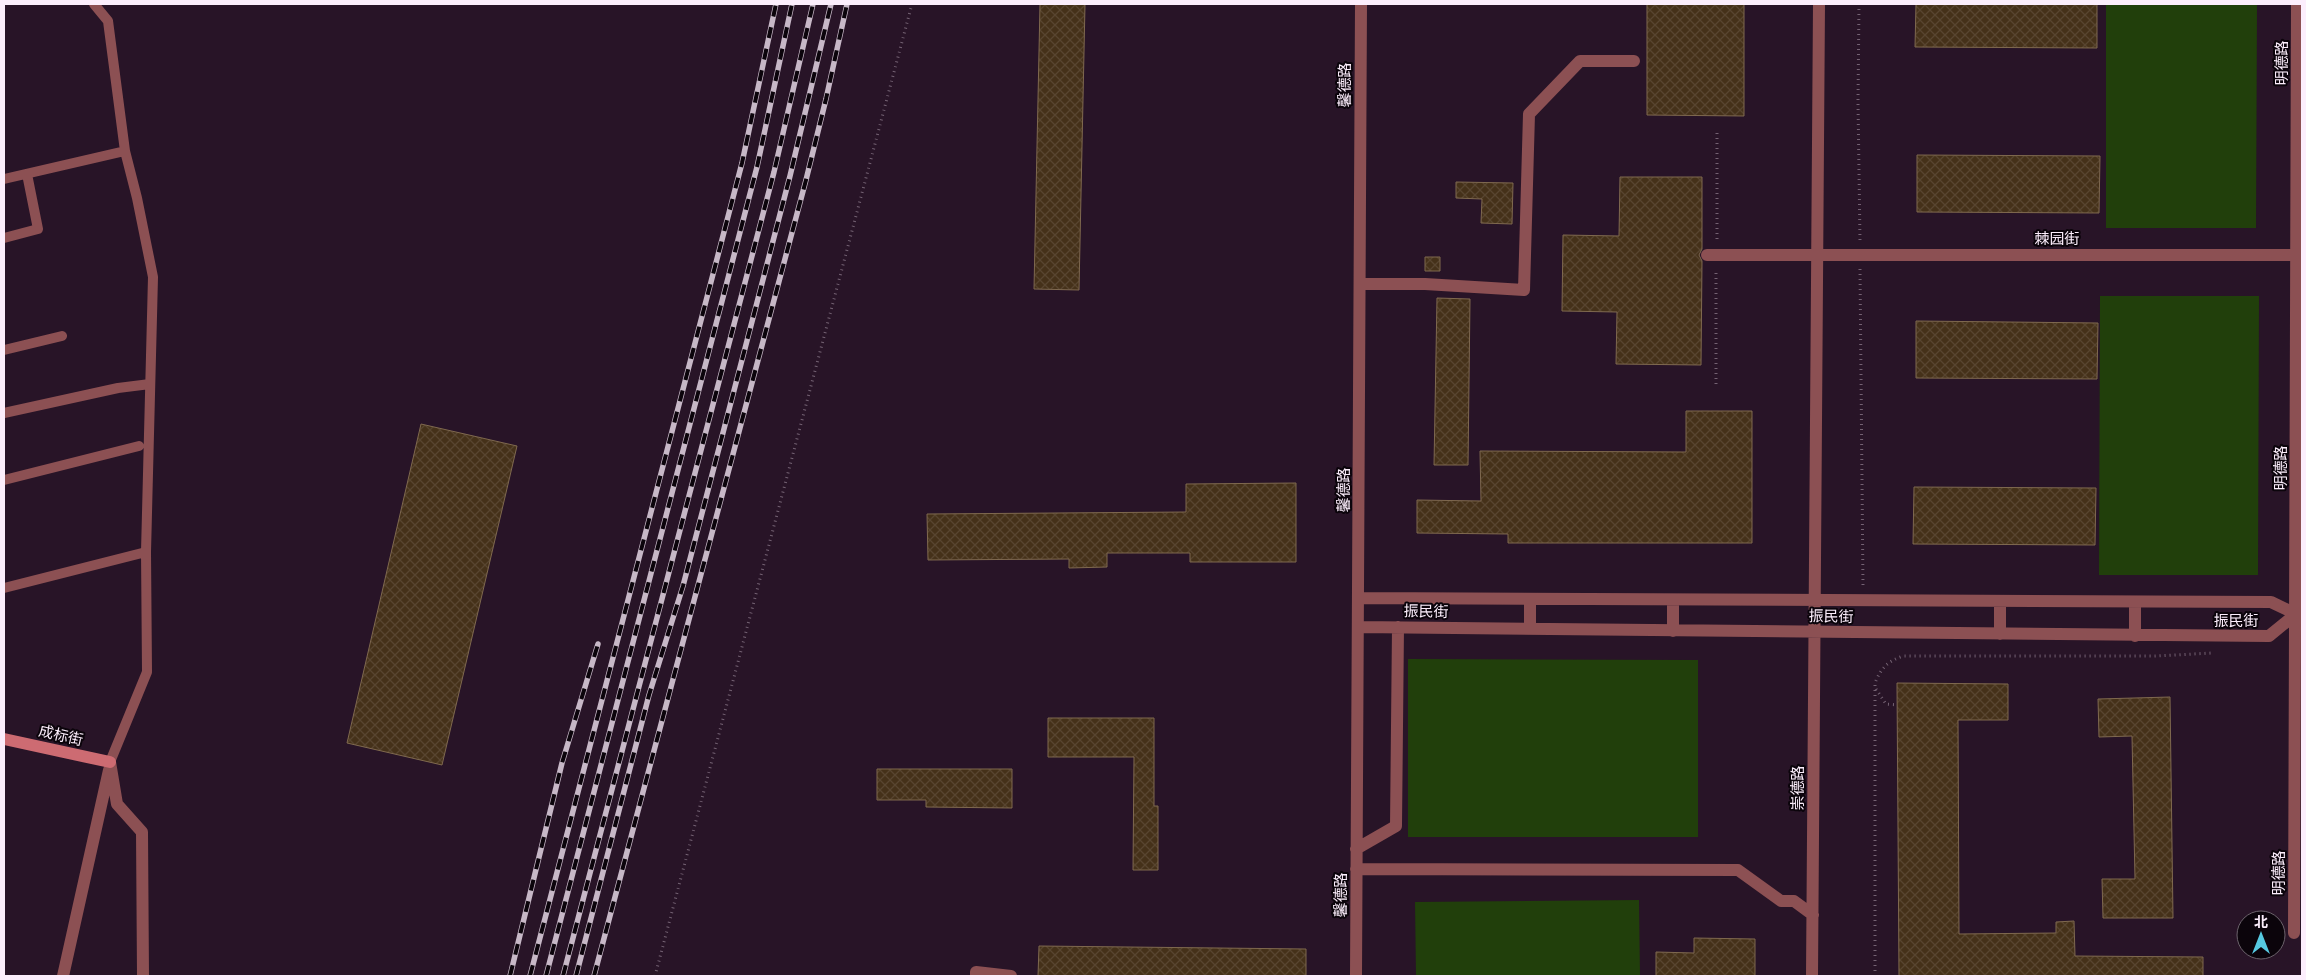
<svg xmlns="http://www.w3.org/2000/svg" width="2306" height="980" font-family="Mulish,'Noto Sans SC',sans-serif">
<defs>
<pattern id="building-cross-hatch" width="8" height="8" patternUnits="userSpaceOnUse" patternTransform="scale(1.25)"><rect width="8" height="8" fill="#453119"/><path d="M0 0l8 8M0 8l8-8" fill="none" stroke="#584530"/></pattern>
</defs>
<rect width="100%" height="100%" fill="#281427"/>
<path fill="#213f0b" d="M 2106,4 L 2257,4 L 2256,228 L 2106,228 Z
M 2100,296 L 2259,296 L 2258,575 L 2099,575 Z
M 1408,659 L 1698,660 L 1698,837 L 1408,837 Z
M 1639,900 L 1640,976 L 1416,976 L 1415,902 Z"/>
<path fill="url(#building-cross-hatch)" stroke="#7f694f" d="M 1040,4 L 1085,4 L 1079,290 L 1034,289 Z
M 1647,4 L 1744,4 L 1744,116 L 1647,115 Z
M 1916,4 L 2097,4 L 2097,48 L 1915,47 Z
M 1917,155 L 2100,156 L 2099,213 L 1917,212 Z
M 1620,177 L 1702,177 L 1702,249 L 1699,255 L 1702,261 L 1701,365 L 1616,364 L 1617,312 L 1562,311 L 1563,235 L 1619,236 Z
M 1456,182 L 1513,183 L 1512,224 L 1481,223 L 1482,199 L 1456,198 Z
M 1425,257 L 1440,257 L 1440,271 L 1425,271 Z
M 1437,298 L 1470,299 L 1468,465 L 1434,465 Z
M 1916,321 L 2098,323 L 2097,379 L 1916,378 Z
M 1686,411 L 1752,411 L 1752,543 L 1508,543 L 1508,534 L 1417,533 L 1417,500 L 1481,501 L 1480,451 L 1686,452 Z
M 421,424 L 517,446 L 442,765 L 347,743 Z
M 1296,483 L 1296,562 L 1190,562 L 1190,553 L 1107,553 L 1107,567 L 1069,568 L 1069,559 L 928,560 L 927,514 L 1186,512 L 1186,484 Z
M 1914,487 L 2096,488 L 2095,545 L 1913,544 Z
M 1897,683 L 2008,684 L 2008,720 L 1958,720 L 1959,934 L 2056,933 L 2056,922 L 2074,921 L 2075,956 L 2203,957 L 2203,976 L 1899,976 Z
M 2170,697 L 2173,918 L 2103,918 L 2102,879 L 2135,879 L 2132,736 L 2099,737 L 2098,699 Z
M 1048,718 L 1154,718 L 1154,806 L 1158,806 L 1158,870 L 1133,870 L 1134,757 L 1048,757 Z
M 877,769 L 1012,769 L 1012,808 L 926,807 L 926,800 L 877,800 Z
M 1694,938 L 1755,939 L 1755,976 L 1656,976 L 1656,952 L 1694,953 Z
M 1039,946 L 1306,949 L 1306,976 L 1038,976 Z"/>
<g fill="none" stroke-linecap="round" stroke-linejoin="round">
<path stroke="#746273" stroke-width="3" stroke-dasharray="1 4" stroke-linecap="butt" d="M 1859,4 L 1858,102 L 1860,241
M 1717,239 L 1717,132
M 1860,269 L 1863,586
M 1716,384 L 1716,270
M 1876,689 L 1886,704 L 1898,705
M 655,976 L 912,4
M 1875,976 L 1875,683 C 1881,668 1888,661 1903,656 L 2155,656 L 2212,653"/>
<path stroke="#8c5053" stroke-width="10" d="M 94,4 L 108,21 L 125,151 L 137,198 L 153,277 L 146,552 L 147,672 L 110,762
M 4,179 L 125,151
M 4,238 L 38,229 L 27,174
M 4,350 L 62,336
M 4,413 L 118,388 L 150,384
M 4,480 L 139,446
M 4,588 L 146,552"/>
<path stroke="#8c5053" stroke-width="12" d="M 1707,255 L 2297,255
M 1360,284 L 1425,284 L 1524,290 L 1529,114 L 1580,61 L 1634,61
M 1358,598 L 2271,602 L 2296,614 L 2302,614
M 1673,600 L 1673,631
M 2135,602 L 2135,636
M 1358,627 L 2269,636 L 2296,614
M 1530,629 L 1530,599
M 2000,634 L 2000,601
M 110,762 L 117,804 L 142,832 L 143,976
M 1356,849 L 1396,826 L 1398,627
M 1356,869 L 1738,870 L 1781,901 L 1794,901 L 1813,915
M 2294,933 L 2297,4
M 63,976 L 109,770
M 976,976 L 976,972 L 1011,976
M 1356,976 L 1361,4
M 1812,976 L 1819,4"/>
<path stroke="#cd6b72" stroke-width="12" d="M 4,739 L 110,762"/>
<defs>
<path id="rail" d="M 510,976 L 562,763 L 598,644
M 530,976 L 742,163 L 776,4
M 546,976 L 757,167 L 792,4
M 563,976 L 774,172 L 813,4
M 576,976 L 649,695 L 683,586 L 790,176 L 831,4
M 594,976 L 806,180 L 826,99 L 847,4"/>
</defs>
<use href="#rail" stroke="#c7b8c7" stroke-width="5.5"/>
<use href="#rail" stroke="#0b040b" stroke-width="4" stroke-dasharray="11" stroke-linecap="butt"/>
</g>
<g text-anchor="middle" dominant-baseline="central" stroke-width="4" stroke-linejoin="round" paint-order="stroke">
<g font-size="15" fill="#fceefc" stroke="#0b040b">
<text transform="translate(2281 63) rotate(-90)">明德路</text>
<text transform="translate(1344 85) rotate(-90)">馨德路</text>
<text x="2057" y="238">棘园街</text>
<text transform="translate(2280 468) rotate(-90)">明德路</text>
<text transform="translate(1343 490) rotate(-90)">馨德路</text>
<text transform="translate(1426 611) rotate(1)">振民街</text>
<text transform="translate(1831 616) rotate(1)">振民街</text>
<text x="2236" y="620">振民街</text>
<text transform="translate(61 735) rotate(13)">成标街</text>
<text transform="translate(1797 788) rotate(-90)">崇德路</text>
<text transform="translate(2278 873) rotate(-90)">明德路</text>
<text transform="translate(1340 895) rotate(-90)">馨德路</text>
</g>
</g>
<rect width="2306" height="980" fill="none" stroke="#fceefc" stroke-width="10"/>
<g transform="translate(2261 935)"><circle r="24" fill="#0b040b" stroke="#6b626b"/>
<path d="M0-4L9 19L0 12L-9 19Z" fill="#56c9e1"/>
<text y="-8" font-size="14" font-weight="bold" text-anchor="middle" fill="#fceefc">北</text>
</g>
</svg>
